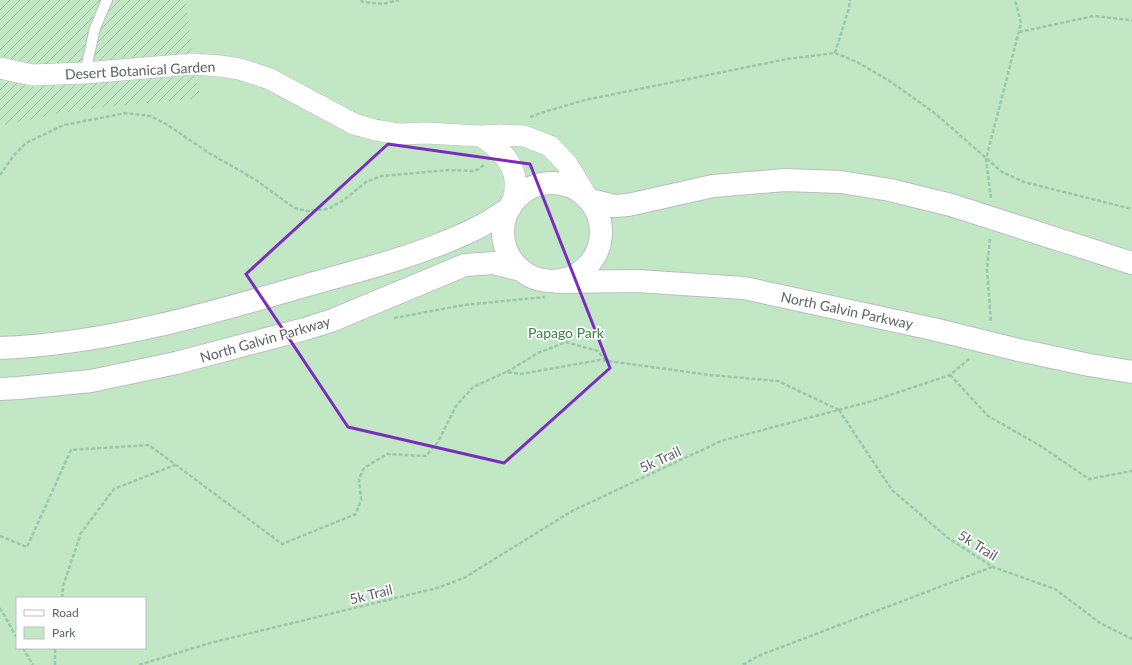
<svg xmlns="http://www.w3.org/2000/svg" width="1132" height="665" font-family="Lato,sans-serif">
<defs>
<pattern id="garden-furrows" width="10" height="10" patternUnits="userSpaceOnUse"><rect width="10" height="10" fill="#c2e7c5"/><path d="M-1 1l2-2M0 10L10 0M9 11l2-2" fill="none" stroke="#a1bfa4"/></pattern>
</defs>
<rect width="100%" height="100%" fill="#efeee5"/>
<path fill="#c2e7c5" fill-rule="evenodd" d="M 0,0 L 1132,0 L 1132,665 L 0,665 ZM 17,598 L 145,598 L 145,648 L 17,648 Z"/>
<path fill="url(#garden-furrows)" d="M 0,0 L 186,0 L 195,78 L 201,98 L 105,107 L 61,113 L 0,126 Z"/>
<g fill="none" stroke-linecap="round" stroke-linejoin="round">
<defs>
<path id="lane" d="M 85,73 L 95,28 L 107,0"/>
<path id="street" d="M 0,68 L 32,75 L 85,73 L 193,64 L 220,66 L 240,69 L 270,79 L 354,124 L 375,130 L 399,134 L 426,133 L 481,136 L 501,135 L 524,136 L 550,146 L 567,164 L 587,197
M 481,136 C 500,148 518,165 515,189 C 515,194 513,200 511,205"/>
<path id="secondary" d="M503 232a49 49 0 1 1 98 0a49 49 0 1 1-98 0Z
M 590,200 L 614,206 L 628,205 L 713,186 L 785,180 L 841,182 L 890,190 L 951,205 L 1132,263
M 557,282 L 637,281 L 744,288 L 933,329 L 1019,350 L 1089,365 L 1132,372
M 0,348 C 104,344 205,315 304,286 C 353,272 402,260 448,241 C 457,237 465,234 473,230 C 486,224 498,216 510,208
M 0,389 L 19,388 L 91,381 L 176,363 L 305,329 L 333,320 L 465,265 L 494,263 L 521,270"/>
</defs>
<use href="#lane" stroke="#babcc1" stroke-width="12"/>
<use href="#street" stroke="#babcc1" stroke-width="22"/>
<use href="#secondary" stroke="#bbbdc3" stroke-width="24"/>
<path stroke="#9bc8ac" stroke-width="2.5" stroke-dasharray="4 2" stroke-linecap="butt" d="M 361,0 L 363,2 L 383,4 L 399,0
M 1019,32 L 1094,16 L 1130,20 L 1132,21
M 835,53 L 849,8 L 850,0
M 530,117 L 547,111 L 585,100 L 787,59 L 835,53 L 857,62 L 888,80 L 915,99 L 937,115 L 1002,172 L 1024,182 L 1132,209
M 0,175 L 14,155 L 26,143 L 64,125 L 126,113 L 150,116 L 166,124 L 209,153 L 256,180 L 294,208 L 307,211 L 328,209 L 345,199 L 366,182 L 382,176 L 448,170 L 474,171 L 479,169 L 485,164
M 991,198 L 986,159 L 1021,23 L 1015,0
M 990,239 L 987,269 L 991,323
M 394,318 L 464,305 L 545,297
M 507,372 L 538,353 L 566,342 L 598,351 L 606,361
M 950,375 L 988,416 L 1039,445 L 1089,479 L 1132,471
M 839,410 L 892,490 L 948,538 L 993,567 L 1055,589 L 1100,623 L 1132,639
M 0,536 L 27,547 L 71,450 L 149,445 L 282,544 L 356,514 L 361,500 L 359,479 L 364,468 L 387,454 L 426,456 L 438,442 L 456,406 L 473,387 L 506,372 L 521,374 L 600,360 L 710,375 L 778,381 L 839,410
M 62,598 L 63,586 L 81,533 L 114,489 L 175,465
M 0,608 L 17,638
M 23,648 L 33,665
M 55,665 L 55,648
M 139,665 L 210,643 L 437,588 L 464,578 L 572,511 L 721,441 L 872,401 L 950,375 L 970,358
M 743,665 L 758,656 L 992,567"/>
<use href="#lane" stroke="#fff" stroke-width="10"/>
<use href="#street" stroke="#fff" stroke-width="21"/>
<use href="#secondary" stroke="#fff" stroke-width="22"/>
</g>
<path fill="none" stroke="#7b2cbf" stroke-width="3" stroke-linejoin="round" d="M 388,144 L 530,164 L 610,368 L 504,463 L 348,427 L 246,274 Z"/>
<g text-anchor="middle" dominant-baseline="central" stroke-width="3.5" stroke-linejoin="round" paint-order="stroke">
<g font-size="14" fill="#5d6066" stroke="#fff">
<text transform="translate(140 70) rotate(-3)">Desert Botanical Garden</text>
<text transform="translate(847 310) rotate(12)">North Galvin Parkway</text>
<text transform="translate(265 339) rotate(-16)">North Galvin Parkway</text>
<text transform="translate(660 459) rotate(-25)">5k Trail</text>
<text transform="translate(978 545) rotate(32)">5k Trail</text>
<text transform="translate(371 594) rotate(-14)">5k Trail</text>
</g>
<g font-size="14" fill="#35853f" stroke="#fff">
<text x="566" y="332">Papago Park</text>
</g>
</g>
<rect x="16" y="597" width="130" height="52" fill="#ffffff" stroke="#bebfc2"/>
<rect x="24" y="610" width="20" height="6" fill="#ffffff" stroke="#bebfc2"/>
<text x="52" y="617" font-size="12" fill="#5d6066">Road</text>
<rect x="24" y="627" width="20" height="12" fill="#c2e7c5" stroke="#bebfc2"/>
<text x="52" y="637" font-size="12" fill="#5d6066">Park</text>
</svg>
